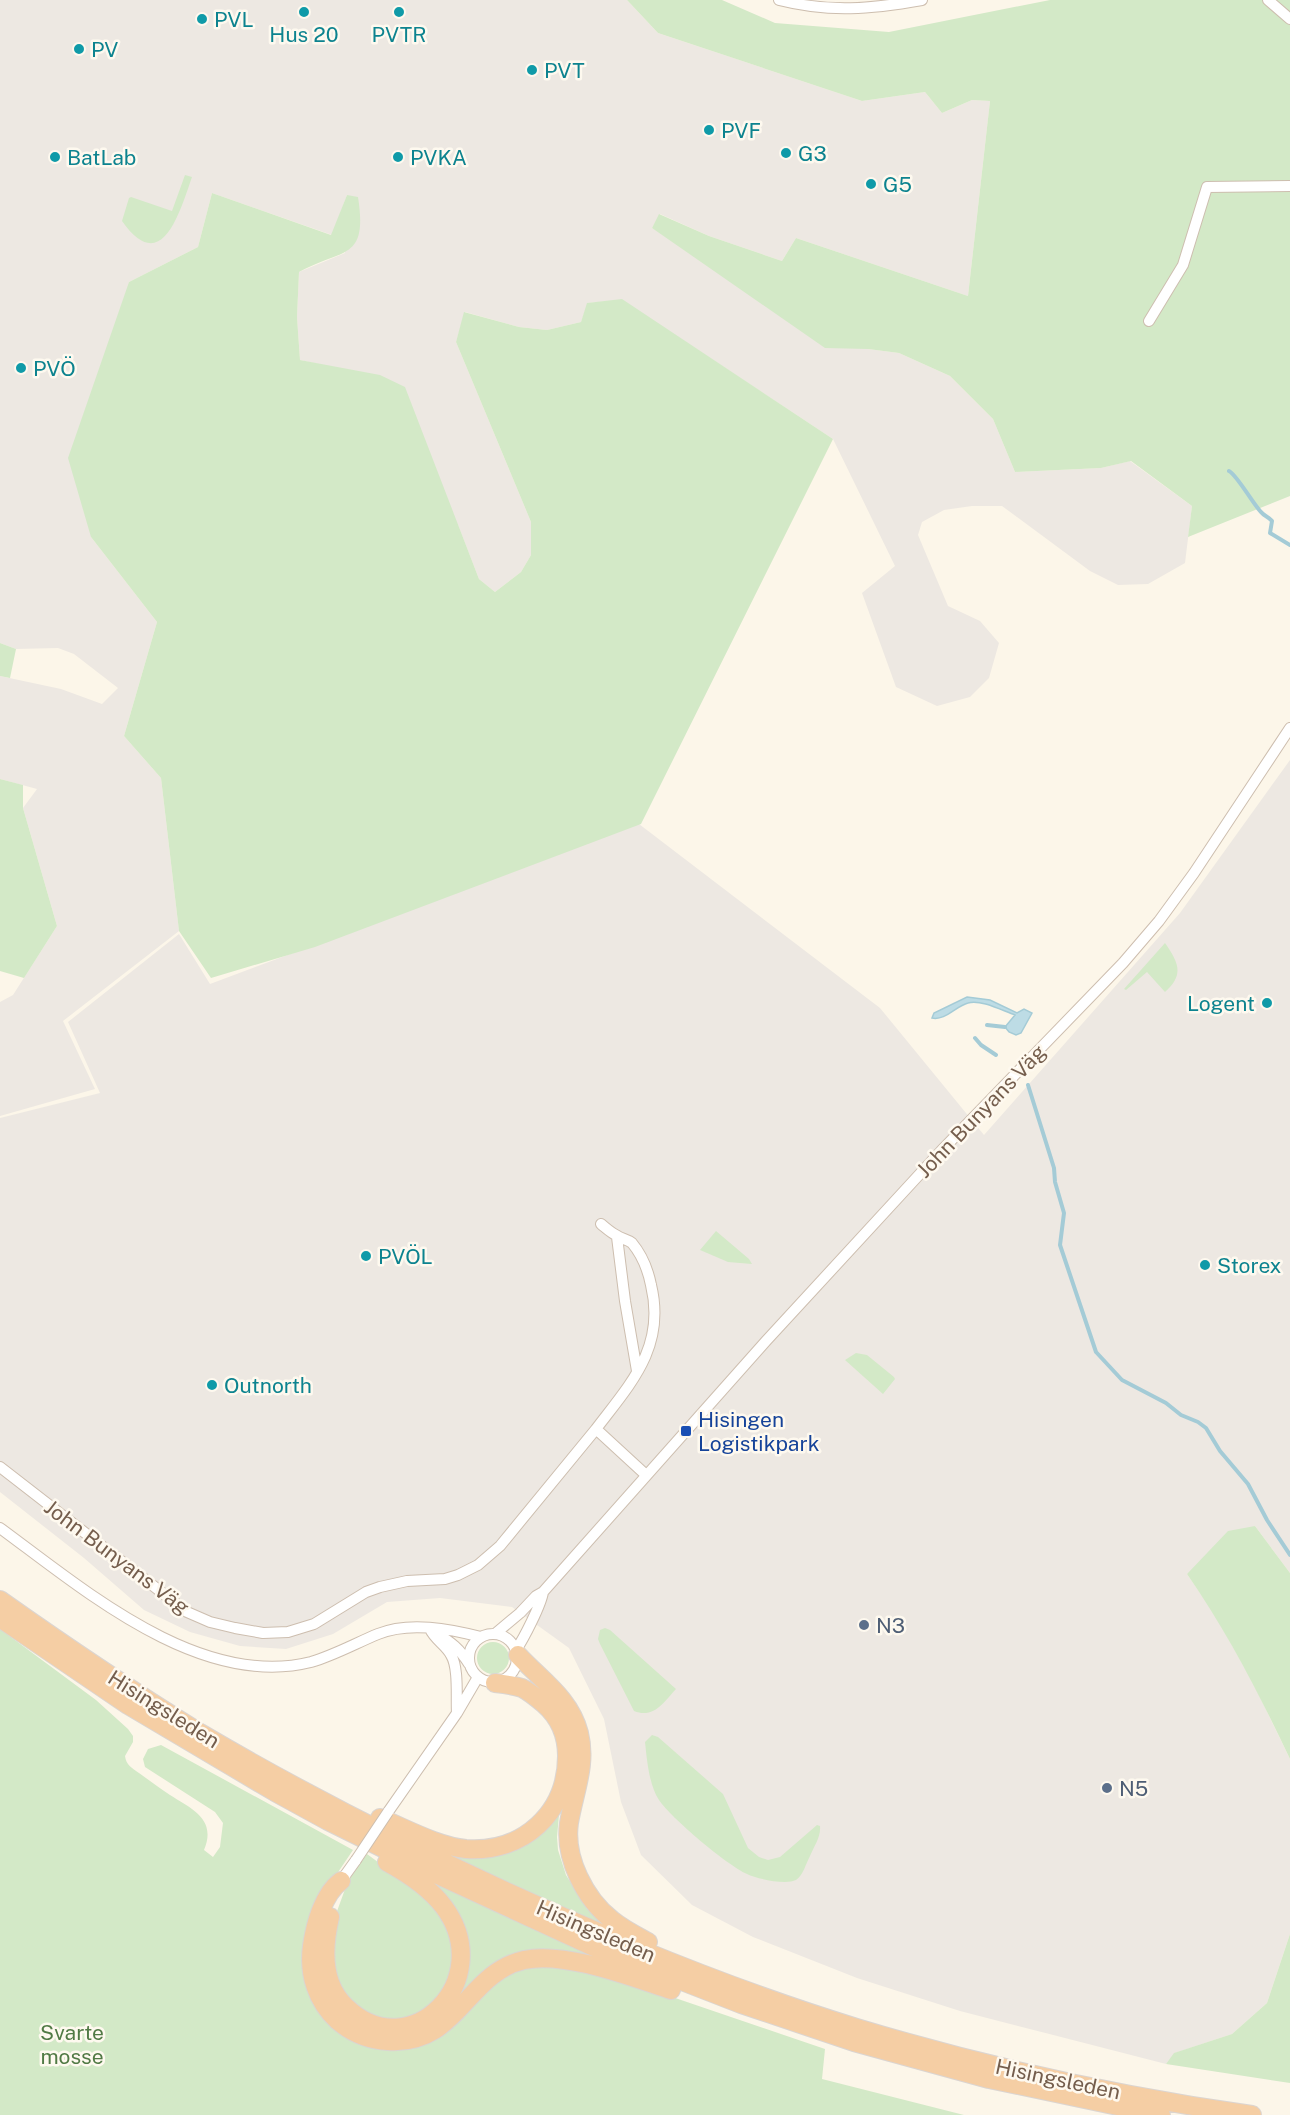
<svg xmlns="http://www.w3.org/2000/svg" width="1290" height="2115" font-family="'Public Sans',sans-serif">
<rect width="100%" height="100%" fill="#fcf6e9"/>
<path fill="#ede8e2" d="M 0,0 L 627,0 L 658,33 L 862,101 L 925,92 L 942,113 L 972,100 L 990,101 L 968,296 L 796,238 L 782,261 L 709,236 L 660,214 L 652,228 L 868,349 L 899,353 L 950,376 L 993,419 L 1015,472 L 1101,468 L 1130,461 L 1192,506 L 1185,563 L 1148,584 L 1118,585 L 1090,571 L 1002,506 L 972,506 L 944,510 L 922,522 L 918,535 L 948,606 L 980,621 L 999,643 L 989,678 L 970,697 L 937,706 L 896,687 L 862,593 L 895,566 L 833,439 L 622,300 L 588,303 L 581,322 L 547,330 L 519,327 L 465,312 L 456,342 L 531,522 L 531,555 L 521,572 L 495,592 L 479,579 L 458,525 L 327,366 L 300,360 L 297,317 L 299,272 L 345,253 L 347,195 L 332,235 L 212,193 L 198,247 L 129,282 L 91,537 L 157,622 L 124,736 L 161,778 L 179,931 L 63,1021 L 95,1089 L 0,1116 L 0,1002 L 13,995 L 57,926 L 23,808 L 37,789 L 0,779 L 0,676 L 61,689 L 102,704 L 118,688 L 74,654 L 58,648 L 16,649 L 0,643 Z
M 1290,760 L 1290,1573 L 1255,1526 L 1187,1574 L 1215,1615 L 1251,1679 L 1290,1759 L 1290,1934 L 1267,2003 L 1232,2034 L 1175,2053 L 1166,2064 L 960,2011 L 857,1978 L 753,1937 L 692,1905 L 641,1855 L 621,1802 L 604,1719 L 569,1648 L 512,1607 L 440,1598 L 387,1602 L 333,1634 L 286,1649 L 240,1646 L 190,1632 L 144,1610 L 84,1558 L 0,1492 L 0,1118 L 100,1093 L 68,1022 L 179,934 L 210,984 L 639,824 L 880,1008 L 984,1135 L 1180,913 Z"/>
<path fill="#d3e9c7" d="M 627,0 L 722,0 L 775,23 L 889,32 L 1050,0 L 1290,0 L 1290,496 L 1188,537 L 1192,506 L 1131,461 L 1101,468 L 1015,472 L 993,419 L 950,376 L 899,353 L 868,349 L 825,348 L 652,228 L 659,214 L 709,236 L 782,261 L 796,238 L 968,296 L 990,101 L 972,100 L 942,113 L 925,92 L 862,101 L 658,33 Z
M 185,175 L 192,177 C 180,211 162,278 122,221 L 129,198 L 131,197 L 172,211 Z
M 212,193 L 331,235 L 347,195 L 358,197 C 368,261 343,248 299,272 L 297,317 L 300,360 L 380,375 L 405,387 L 479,579 L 495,592 L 521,572 L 531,555 L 531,522 L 456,342 L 464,312 L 519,327 L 547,330 L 581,322 L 587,303 L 622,299 L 833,439 L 641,824 L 315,947 L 211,978 L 179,931 L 161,778 L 124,736 L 157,622 L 91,537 L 68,458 L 129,282 L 198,247 Z
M 0,643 L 16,649 L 10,678 L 0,676 Z
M 0,779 L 23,785 L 23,808 L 57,926 L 24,978 L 0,971 Z
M 1165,943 C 1178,962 1185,974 1165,992 L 1147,972 L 1126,990 L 1124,989 Z
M 716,1231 L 749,1259 L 752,1264 L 728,1262 L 700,1250 Z
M 856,1353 L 867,1355 L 894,1377 L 895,1379 L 883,1394 L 845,1360 Z
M 1255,1526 L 1290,1573 L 1290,1759 C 1259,1694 1228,1633 1187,1574 L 1228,1531 Z
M 605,1628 L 610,1630 L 676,1689 C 664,1702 654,1719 634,1711 L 600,1644 L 598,1639 L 600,1630 Z
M 0,1629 L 96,1700 L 128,1729 L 133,1736 L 133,1742 L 125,1756 C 126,1765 132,1768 139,1773 C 149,1780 159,1788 170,1795 C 192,1809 217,1819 204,1850 L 213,1857 L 220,1847 L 223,1823 L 215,1812 L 145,1767 L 143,1759 L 148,1749 L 161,1745 L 353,1850 L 322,1896 L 309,1992 L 429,2042 L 445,2034 L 455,2025 L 487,1988 L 508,1973 L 549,1963 L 640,1986 L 825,2049 L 822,2079 L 964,2115 L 0,2115 Z
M477 1658a16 16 0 1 1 32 0a16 16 0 1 1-32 0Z
M 652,1735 L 658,1737 L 723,1794 L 748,1848 L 759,1857 L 768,1860 L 780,1857 L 817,1825 L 820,1826 C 821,1837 814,1846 810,1856 C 806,1863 803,1876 796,1880 C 786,1885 757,1879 747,1874 C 727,1865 671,1818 659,1800 C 649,1785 647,1760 645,1742 Z
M 559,1815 L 557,1837 L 558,1850 L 566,1875 L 587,1909 L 618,1934 L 521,1891 L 432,1846 L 538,1835 Z
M 367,1854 L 428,1899 L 454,1936 L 455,1969 L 429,2012 L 383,2022 L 353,2007 L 335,1981 L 332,1967 L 336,1914 L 348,1881 Z
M 420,1875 L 625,1967 L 540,1952 L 451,2012 L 466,1968 Z
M 1290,1934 L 1290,2083 L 1166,2064 L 1174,2053 L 1232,2034 L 1267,2003 Z"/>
<path fill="#bddce5" stroke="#a4cbd6" stroke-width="1.5" d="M 967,997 L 990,1000 L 1017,1013 L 1024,1009 L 1032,1013 L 1021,1033 L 1016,1035 L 1009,1032 L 1005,1027 L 1015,1015 C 1003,1011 981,999 968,1003 C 956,1006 945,1021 932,1018 L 934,1013 Z"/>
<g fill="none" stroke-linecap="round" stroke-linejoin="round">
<path stroke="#a4cbd6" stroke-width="4" d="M 1229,471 C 1237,475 1253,504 1261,512 C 1264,516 1269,517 1272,521 L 1270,533 L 1290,545
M 987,1025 L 1005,1027
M 975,1038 L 981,1045 L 996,1055
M 1028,1085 L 1054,1168 L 1055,1182 L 1064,1213 L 1060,1245 L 1096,1352 L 1122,1380 L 1166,1403 L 1181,1415 L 1198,1422 L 1206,1428 L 1220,1451 L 1248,1484 L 1267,1520 L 1290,1555"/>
<defs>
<path id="minor" d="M 779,0 C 830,13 871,9 922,0
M 1268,0 L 1290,19
M 1149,321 L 1183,265 L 1207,187 L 1290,186
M 601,1224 C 606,1228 610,1232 616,1235 C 621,1239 627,1239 632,1243 C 642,1255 648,1270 651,1285 C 666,1347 631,1383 596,1429 L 646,1475
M 617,1237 L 625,1301 L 637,1371
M 0,1467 L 187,1612 L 210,1622 L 235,1628 L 263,1633 L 288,1632 L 314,1624 L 366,1592 L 380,1587 L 407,1581 L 445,1579 L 458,1575 L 478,1565 L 500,1546 L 596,1429
M 0,1528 C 83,1589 200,1690 311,1662 C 335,1655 356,1643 378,1634 C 409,1621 450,1629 481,1637
M 430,1629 C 435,1640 446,1645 451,1655 C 459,1668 456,1698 457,1713
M 436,1633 C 451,1642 460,1649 469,1664
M 496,1633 L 520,1613 L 536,1596 L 543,1592 L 766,1341 L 941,1151 L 1123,963 L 1159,921 L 1194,873 L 1290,728
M469 1658a24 24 0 1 1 48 0a24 24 0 1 1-48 0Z
M 516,1650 C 524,1638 541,1605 543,1592
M 388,1812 L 457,1713 L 478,1677
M 341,1881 L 356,1860"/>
<path id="trunk" d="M 0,1600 C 65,1646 132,1691 200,1733 C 299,1791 401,1843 505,1891 C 619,1943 736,1991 857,2028 C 986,2067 1118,2096 1252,2115
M 0,1618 L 128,1705 L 275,1792 L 328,1821 L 423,1868 L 592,1946 L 741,2004 L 854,2042 L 989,2079 L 1161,2115
M 518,1655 C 541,1680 570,1698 579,1733 C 587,1765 574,1792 569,1823 C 564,1858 585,1899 612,1920 C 623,1929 635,1935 648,1942
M 380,1818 C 407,1829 437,1846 466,1849 C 523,1853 567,1813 567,1756 C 567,1736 560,1718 544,1704 C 537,1698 530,1692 522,1688 C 513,1685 504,1684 495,1683
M 341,1881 C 323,1894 315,1925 312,1946 C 308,1974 317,2002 338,2021 C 352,2033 369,2040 388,2041 C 458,2046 466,1973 524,1960 C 565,1951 631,1977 671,1990
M 330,1917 C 323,1947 321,1984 346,2007 C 410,2069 498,1980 444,1907 C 430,1888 407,1873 387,1862"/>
</defs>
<use href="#minor" stroke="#cdbeaf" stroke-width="12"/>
<use href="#trunk" stroke="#dbd5d1" stroke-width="20"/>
<use href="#minor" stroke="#fff" stroke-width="10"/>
<use href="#trunk" stroke="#f5cea4" stroke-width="18"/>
<defs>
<path id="minor-bridge" d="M 356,1860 L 388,1812"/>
</defs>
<use href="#minor-bridge" stroke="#cdbeaf" stroke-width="12" stroke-linecap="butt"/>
<use href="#minor-bridge" stroke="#fff" stroke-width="10"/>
</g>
<g fill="#0f9aa8" stroke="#fef9ef" stroke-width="2">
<circle cx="304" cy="12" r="6"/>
<circle cx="399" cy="12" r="6"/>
<circle cx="202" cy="19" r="6"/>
<circle cx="79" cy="49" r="6"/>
<circle cx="532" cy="70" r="6"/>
<circle cx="709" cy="130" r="6"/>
<circle cx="786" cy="153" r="6"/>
<circle cx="55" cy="157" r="6"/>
<circle cx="398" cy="157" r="6"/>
<circle cx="871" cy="184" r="6"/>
<circle cx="21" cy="368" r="6"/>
<circle cx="1267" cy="1003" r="6"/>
<circle cx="366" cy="1256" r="6"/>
<circle cx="1205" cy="1265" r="6"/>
<circle cx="212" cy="1385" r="6"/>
</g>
<rect fill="#1a4fb4" stroke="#fef9ef" stroke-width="2" x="680" y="1425" width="12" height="12" rx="3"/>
<g fill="#5c6f8a" stroke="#fef9ef" stroke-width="2">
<circle cx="864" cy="1625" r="6"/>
<circle cx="1107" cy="1788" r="6"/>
</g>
<g text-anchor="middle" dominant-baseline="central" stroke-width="5" stroke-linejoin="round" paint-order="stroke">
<g font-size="21" fill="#0d838f" stroke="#fef9ef" text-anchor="start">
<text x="214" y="19">PVL</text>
<text x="304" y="34" text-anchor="middle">Hus 20</text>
<text x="399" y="34" text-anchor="middle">PVTR</text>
<text x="91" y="49">PV</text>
<text x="544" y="70">PVT</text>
<text x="721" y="130">PVF</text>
<text x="798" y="153">G3</text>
<text x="67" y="157">BatLab</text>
<text x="410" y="157">PVKA</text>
<text x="883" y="184">G5</text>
<text x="33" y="368">PVÖ</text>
<text x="1255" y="1003" text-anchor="end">Logent</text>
<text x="378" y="1256">PVÖL</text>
<text x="1217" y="1265">Storex</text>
<text x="224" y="1385">Outnorth</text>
</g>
<g font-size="21" fill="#755e4d" stroke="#fef9ef">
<text transform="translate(981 1111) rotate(-46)">John Bunyans Väg</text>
<text transform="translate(117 1557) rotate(37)">John Bunyans Väg</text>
<text transform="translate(164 1709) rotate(32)">Hisingsleden</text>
<text transform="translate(596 1931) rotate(23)">Hisingsleden</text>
<text transform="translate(1058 2079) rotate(12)">Hisingsleden</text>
</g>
<g font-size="21" fill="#164399" stroke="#fef9ef" text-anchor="start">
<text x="698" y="1419">Hisingen<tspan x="698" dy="24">Logistikpark</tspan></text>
</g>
<g font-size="21" fill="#4e5e75" stroke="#fef9ef" text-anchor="start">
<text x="876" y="1625">N3</text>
<text x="1119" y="1788">N5</text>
</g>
<g font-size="21" fill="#517a45" stroke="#fef9ef">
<text x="72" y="2032">Svarte<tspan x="72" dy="24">mosse</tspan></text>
</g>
</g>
</svg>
